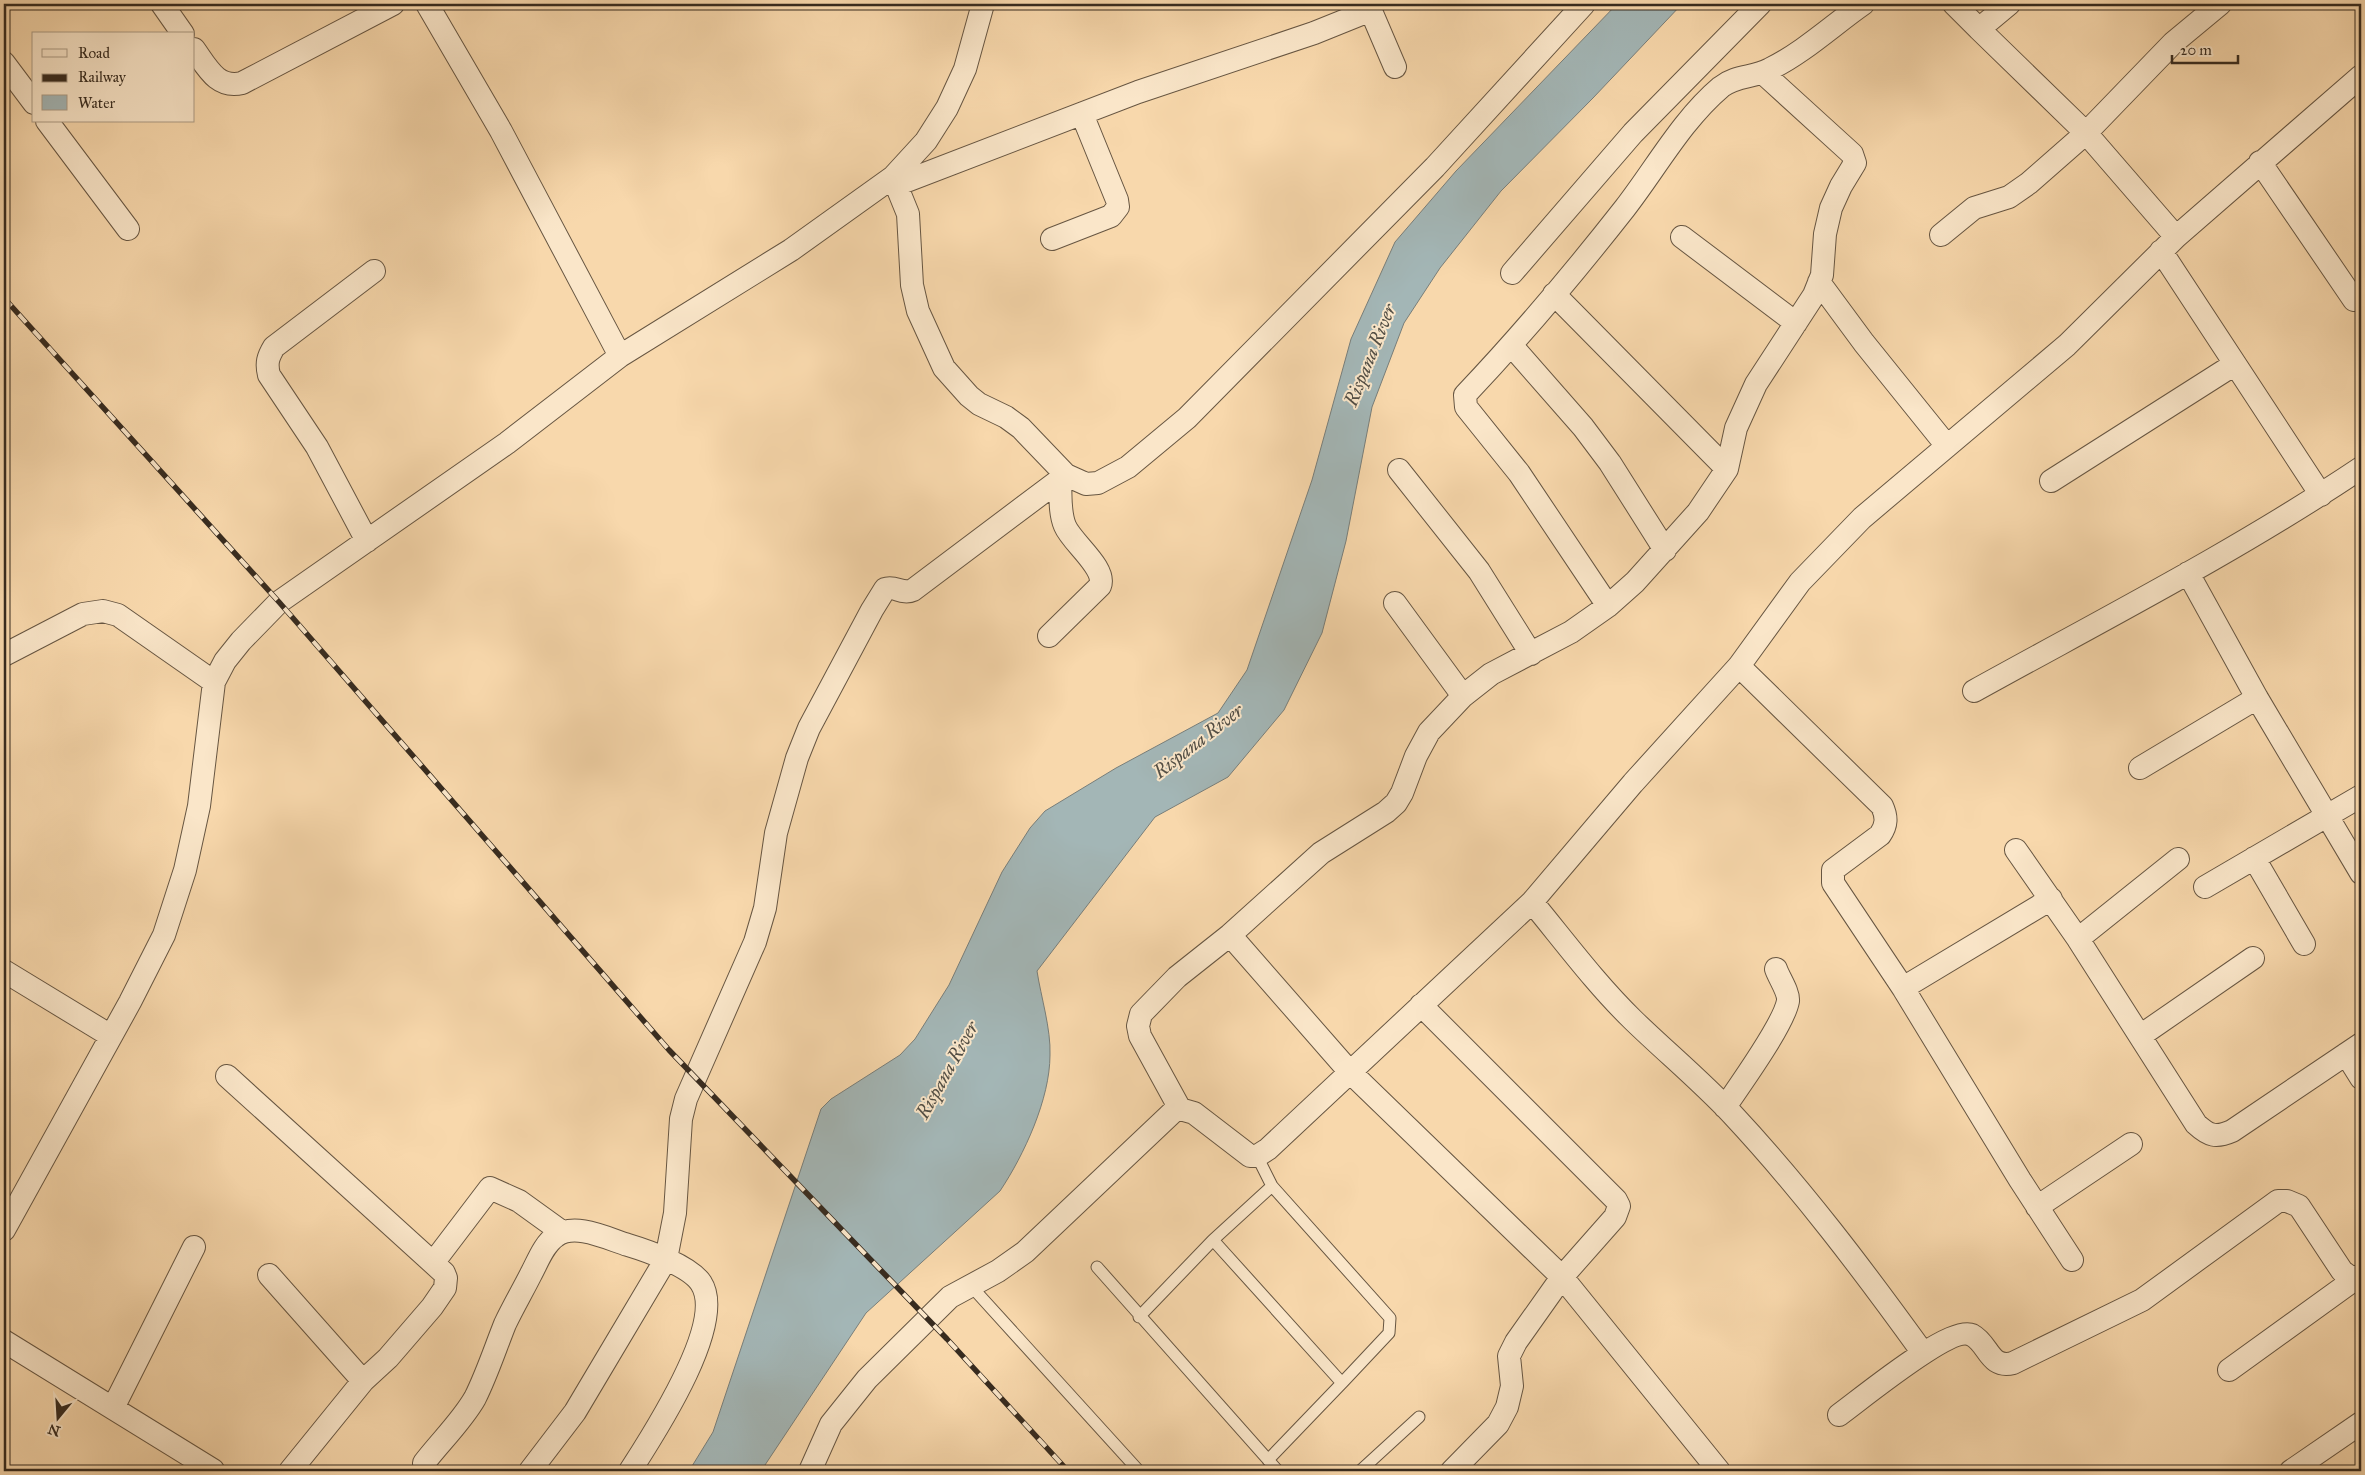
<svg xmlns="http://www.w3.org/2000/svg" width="2365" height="1475" font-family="'IM FELL Great Primer',serif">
<rect width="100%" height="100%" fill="#f8d8ac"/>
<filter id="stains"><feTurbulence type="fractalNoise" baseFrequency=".004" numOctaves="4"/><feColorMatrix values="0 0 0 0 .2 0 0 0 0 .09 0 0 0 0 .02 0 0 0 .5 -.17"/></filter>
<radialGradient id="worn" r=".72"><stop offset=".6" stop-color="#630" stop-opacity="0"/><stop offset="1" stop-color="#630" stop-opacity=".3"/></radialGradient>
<path fill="#a3b6b6" stroke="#787e7a" d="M 1617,4 L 1682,4 L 1593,98 L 1501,191 L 1440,268 L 1404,323 L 1372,407 L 1346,541 L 1322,633 L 1284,710 L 1228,777 L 1155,817 L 1037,971 C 1041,997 1051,1029 1050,1055 C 1050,1099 1024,1155 1000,1191 L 866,1313 L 761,1471 L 689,1471 L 713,1432 L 821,1109 L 831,1099 L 900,1055 L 915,1039 L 949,985 L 1002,872 L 1030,828 L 1045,811 L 1116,768 L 1218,713 L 1247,670 L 1312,480 L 1351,339 L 1395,242 L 1456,171 Z"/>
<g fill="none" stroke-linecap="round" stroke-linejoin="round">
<defs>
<path id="lane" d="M 1257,1156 L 1272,1186 L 1390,1318 L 1389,1333 L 1342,1383
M 1213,1240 L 1342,1383 L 1268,1460
M 1097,1267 L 1278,1471
M 971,1286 L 1139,1471
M 1139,1317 L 1213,1240 L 1272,1186
M 1360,1471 L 1419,1417"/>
<path id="street" d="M 162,4 L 183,34
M 427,4 L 501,131 L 620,356
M 1368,4 L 1395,67
M 1954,4 L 1979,29 L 2009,4
M 1979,29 L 2086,133 L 2176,237
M 194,49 C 207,67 217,89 242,83 L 393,4
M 4,63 L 34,103
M 47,121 L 128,229
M 2260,162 L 2354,300
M 893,177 L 908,214 L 912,285 L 918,311 L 944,368 L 969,396 L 979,404 L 1006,417 L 1021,428 L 1066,475 L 1086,484 L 1098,483 L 1128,467 L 1187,418 L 1435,167 L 1584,4
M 896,185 L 1138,92 L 1314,33 L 1371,10
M 1941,235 L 1974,208 L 2009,197 L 2029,183 L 2086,133 L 2173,43 L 2220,4
M 1682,237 L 1796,323
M 1052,239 L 1111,216 L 1118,207 L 1117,200 L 1082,114
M 2161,251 L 2321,495
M 1512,273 L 1633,133 L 1760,4
M 1819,282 L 1864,343 L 1947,446
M 1554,294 L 1727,469
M 1512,346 L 1583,427 L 1610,463 L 1665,550
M 1399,470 L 1479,571 L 1531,654
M 2051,481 L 2235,364
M 367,541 L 317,447 L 269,375 C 266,363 268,357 274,347 L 374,271
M 2188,573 L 2257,698 L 2361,873
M 1395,603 L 1463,696
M 1608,606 L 1519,473 L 1466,407 L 1465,395 C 1521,336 1574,273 1625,208 C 1656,168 1682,120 1721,87 C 1736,75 1754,78 1770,69 C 1803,53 1833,25 1863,4
M 1049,636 L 1100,586 C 1107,568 1072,543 1065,526 C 1059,512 1061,494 1060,479
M 4,655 L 83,614 L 103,611 L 118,615 L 214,682
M 1739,666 L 1882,806 C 1887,817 1887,825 1880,835 L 1833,870 L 1833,883 L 1903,988 L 2020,1180 L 2072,1260
M 1974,691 C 2104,619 2237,551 2361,468
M 2140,768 L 2257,698
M 2016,850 L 2078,939 L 2196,1124 C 2209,1136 2216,1138 2232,1131 L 2361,1044
M 2254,858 L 2304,944
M 2205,887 L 2361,796
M 1532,902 C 1565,942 1596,984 1633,1020 C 1666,1052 1701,1081 1732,1114 C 1802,1189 1863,1270 1923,1353
M 1230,935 L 1349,1071 L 1562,1277 L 1719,1471
M 2078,939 L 2178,859
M 4,971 L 111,1036
M 1903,988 L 2051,899
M 1421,1005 L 1616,1200 L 1619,1206 L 1615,1217 L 1562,1277 L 1516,1342 L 1509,1356 L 1512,1386 L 1507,1407 L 1498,1424 L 1452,1471
M 2140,1036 L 2253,958
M 2346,1054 L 2361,1078
M 227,1076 L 444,1273 L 446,1278 L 445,1288 L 432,1307 L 388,1358 L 363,1381
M 1725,1107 C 1740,1085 1784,1024 1788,1001 C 1789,992 1779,978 1776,969
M 1180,1109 L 1140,1036 L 1138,1026 L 1141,1014 L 1177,977 L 1230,935 L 1321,853 L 1386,812 L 1396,803 L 1402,793 L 1416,756 L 1429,732 L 1463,696 L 1491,674 L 1571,632 L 1608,606 L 1635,582 L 1698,512 L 1727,469 L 1736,428 L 1756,384 L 1814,295 L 1822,275 L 1825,234 L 1831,208 L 1841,186 L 1855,163 L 1852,154 L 1763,73
M 2037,1207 L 2131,1144
M 4,1230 L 130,1002 L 164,935 L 185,870 L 199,806 L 214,682 L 225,661 L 241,641 L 279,602 L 507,443 L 620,356 L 791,250 L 893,177 L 926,141 L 947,108 L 965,69 L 983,4
M 433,1263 L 490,1188 L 519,1201 L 562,1232
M 269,1275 L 363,1381 L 290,1471
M 4,1341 L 213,1470
M 2229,1370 L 2355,1279
M 113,1408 L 194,1247
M 1839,1415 C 1860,1400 1950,1325 1972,1335 C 1989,1344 1989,1369 2013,1363 L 2142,1300 L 2278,1201 L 2287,1201 L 2299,1206 L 2342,1271 L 2350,1277 L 2361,1277
M 424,1463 C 440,1442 462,1421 475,1398 C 487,1374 495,1349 505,1324 C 513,1307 523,1290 531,1274 C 538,1261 544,1244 556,1236 C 575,1222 608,1239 628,1245 C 648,1251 690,1266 701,1283 C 727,1323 653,1435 630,1471
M 530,1471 L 575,1412 L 666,1259 L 675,1213 L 681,1119 L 686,1099 L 755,942 L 765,908 L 776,833 L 797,758 L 809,728 L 872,610 L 885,589 C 895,585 902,595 913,590 L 1066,475
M 810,1471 L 831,1424 L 867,1379 L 950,1297 L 998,1271 L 1025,1252 L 1174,1111 L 1180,1109 L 1194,1113 L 1250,1156 L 1257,1156 L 1268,1149 L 1532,902 L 1633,783 L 1739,666 L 1800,582 L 1862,518 L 2067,345 L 2176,237 L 2361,76
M 2291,1471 L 2361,1423"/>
</defs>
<use href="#lane" stroke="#675642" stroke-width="13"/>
<use href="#street" stroke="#675642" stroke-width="24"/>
<use href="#lane" stroke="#fae6c9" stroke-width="11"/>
<use href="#street" stroke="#fae6c9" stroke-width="22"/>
<defs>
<path id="rail" d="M 4,298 L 279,602 L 669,1050 L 947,1339 L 1068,1471"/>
</defs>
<use href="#rail" stroke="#372b1f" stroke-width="5.5"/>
<use href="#rail" stroke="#fae6c9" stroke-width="4" stroke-dasharray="11" stroke-linecap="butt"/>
</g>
<g text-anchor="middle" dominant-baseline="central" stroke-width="4" stroke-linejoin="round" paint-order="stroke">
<g font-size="19" font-style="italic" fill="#524e45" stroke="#fae6c9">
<text transform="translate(1370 355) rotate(-68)">Rispana River</text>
<text transform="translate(1198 741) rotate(-38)">Rispana River</text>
<text transform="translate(947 1070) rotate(-61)">Rispana River</text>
</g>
</g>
<rect width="2365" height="1475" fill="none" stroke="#f8d8ac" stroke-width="20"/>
<rect x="5" y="5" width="2355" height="1465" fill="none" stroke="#372b1f" stroke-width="2.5"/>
<rect x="10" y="10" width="2345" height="1455" fill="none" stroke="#372b1f"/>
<rect x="32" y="32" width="162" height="90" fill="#fae6c9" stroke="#ac9b85"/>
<rect x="42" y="49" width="25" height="8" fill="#fae6c9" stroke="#ac9b85"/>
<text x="78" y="58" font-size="15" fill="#372b1f">Road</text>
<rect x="42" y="74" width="25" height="8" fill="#372b1f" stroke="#ac9b85"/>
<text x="78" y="82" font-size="15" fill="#372b1f">Railway</text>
<rect x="42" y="95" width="25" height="15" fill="#a3b6b6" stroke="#ac9b85"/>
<text x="78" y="108" font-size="15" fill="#372b1f">Water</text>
<g transform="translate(58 1418) rotate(198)" stroke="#fae6c9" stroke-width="4" paint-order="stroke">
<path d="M0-4L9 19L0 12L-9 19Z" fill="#372b1f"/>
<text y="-8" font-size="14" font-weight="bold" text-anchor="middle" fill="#372b1f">N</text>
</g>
<path d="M2172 55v8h66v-8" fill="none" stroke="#372b1f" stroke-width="2.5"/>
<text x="2180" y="55" font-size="15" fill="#372b1f" stroke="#fae6c9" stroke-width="4" paint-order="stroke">20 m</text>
<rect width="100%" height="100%" filter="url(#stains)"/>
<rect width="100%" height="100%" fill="url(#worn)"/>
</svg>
